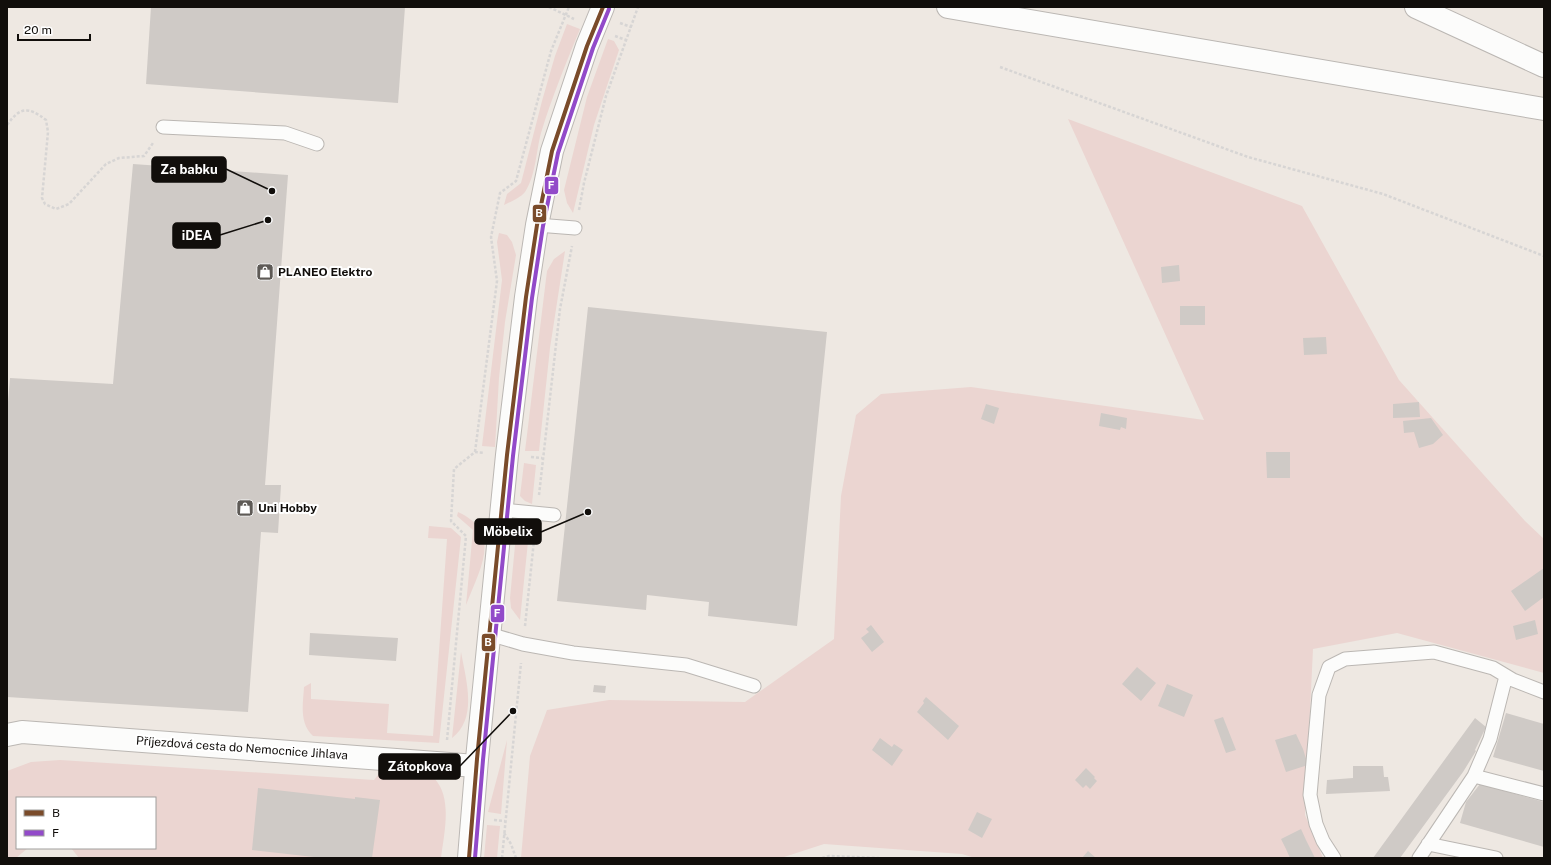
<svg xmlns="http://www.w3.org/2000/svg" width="1551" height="865" font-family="'Public Sans',sans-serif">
<rect width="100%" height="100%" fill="#eee8e2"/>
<path fill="#ebd5d1" d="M 567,24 L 580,29 C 566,63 552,97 541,133 C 536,151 536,175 525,192 C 520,198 512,201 504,205 L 507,194 L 521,183 L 542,101 L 555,56 Z
M 608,39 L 614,41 L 619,50 L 594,125 L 573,213 L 567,203 L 564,190 L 587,97 Z
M 1068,119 L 1302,206 L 1399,380 L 1525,521 L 1544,539 L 1544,673 L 1397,633 L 1313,649 L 1305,815 L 1323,858 L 975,858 L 962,854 L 824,844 L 781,858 L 521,858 L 530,756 L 547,710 L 609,700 L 745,702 L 834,639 L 841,496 L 856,415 L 881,394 L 971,387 L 1204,420 Z
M 499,233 L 507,235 L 512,242 L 516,255 L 505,322 L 499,378 L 495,447 L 482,446 L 502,280 L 497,242 Z
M 565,251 L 550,348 L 539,451 L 525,451 L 547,271 L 554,259 Z
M 524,463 L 536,465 L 532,504 L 525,501 L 520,496 Z
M 458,512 C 504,533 479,570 466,605 L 473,530 L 457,516 Z
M 530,522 L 520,620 L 511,608 L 510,598 L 516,535 C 519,527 522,524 530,522 Z
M 429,526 L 451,528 L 461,537 L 439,743 L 313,736 C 299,723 303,704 304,687 L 311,683 L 311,699 L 389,704 L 387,733 L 433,736 L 447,539 L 428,538 Z
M 461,652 C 466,680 478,718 452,738 Z
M 507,740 L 501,814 L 488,812 Z
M 60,760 L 374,780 L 378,775 L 434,778 C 453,798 444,833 441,858 L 79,858 L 71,848 L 155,848 L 155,798 L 17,798 L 17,848 L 28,848 L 16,858 L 7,858 L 7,771 L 31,762 Z
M 487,825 L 500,826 L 497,858 L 484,858 Z"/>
<path fill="#cfcac6" d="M 151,7 L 405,7 L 398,103 L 146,84 Z
M 133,164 L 288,175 L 265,485 L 281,485 L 278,533 L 261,532 L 248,712 L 7,697 L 7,414 L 10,378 L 113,384 Z
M 1179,265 L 1180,281 L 1162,283 L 1161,267 Z
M 1180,306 L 1205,306 L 1205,325 L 1180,325 Z
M 588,307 L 827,332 L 797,626 L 708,616 L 709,602 L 647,595 L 646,610 L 557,601 Z
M 1326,337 L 1327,354 L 1304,355 L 1303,338 Z
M 1419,402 L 1420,417 L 1393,418 L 1393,404 Z
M 986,404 L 999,408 L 994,424 L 981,419 Z
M 1101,413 L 1127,418 L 1126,429 L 1121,427 L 1120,430 L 1099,426 Z
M 1431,418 L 1443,435 L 1433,444 L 1419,448 L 1414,432 L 1404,433 L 1403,421 Z
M 1266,452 L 1290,452 L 1290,478 L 1267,478 Z
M 1544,568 L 1544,597 L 1525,611 L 1511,591 Z
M 1535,620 L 1538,634 L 1516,640 L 1513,626 Z
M 871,625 L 884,642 L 872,652 L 861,638 L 869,632 L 866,629 Z
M 310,633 L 398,638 L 396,661 L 309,655 Z
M 1137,667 L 1156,683 L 1141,701 L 1122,684 Z
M 1167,684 L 1193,695 L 1184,717 L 1158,706 Z
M 594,685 L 606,686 L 605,693 L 593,692 Z
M 926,697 L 959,726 L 948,740 L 917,712 L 924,703 L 923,701 Z
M 1506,713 L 1544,724 L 1544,771 L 1493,757 Z
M 1223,717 L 1236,750 L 1226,753 L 1214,720 Z
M 1475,718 L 1486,727 L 1475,750 L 1476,751 L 1463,772 L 1400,858 L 1373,858 Z
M 1296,734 L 1303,749 L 1308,765 L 1286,772 L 1275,740 Z
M 880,738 L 892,747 L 894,744 L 903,750 L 892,766 L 872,750 Z
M 1353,766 L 1383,766 L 1384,777 L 1388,777 L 1390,791 L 1326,794 L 1327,780 L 1353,778 Z
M 1086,768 L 1095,777 L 1094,778 L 1097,781 L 1090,789 L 1086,785 L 1083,788 L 1075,780 Z
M 1480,784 L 1544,802 L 1544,847 L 1460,823 L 1466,802 Z
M 258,788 L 355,799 L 355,797 L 380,800 L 372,858 L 314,858 L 314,857 L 252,850 Z
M 977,812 L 992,819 L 982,838 L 968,830 Z
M 1301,829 L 1306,840 L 1315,858 L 1290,858 L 1286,849 L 1281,839 Z
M 1088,851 L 1096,858 L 1082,858 Z"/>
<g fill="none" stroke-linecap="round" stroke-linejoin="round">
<defs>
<path id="service" d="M 163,127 L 285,133 L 317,144
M 537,225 L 575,228
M 502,510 L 554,515
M 489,634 L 523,644 L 573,653 L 686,665 L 754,686
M 1474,776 L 1544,794
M 1428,844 L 1496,858
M 1334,858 L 1323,841 L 1316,824 L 1310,795 L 1319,695 L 1329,667 L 1345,659 L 1434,652 L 1493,668 L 1513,680 L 1544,692
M 1419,858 L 1474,776 L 1490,739 L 1506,676"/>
<path id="minor" d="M 7,735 L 22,732 L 476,766"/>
<path id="tertiary" d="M 469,858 L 477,759 L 507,455 L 526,297 L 537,225 L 552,151 L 587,46 L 603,7"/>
<path id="primary" d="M 948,7 L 1544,109
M 1416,7 L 1544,66"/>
</defs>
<use href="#service" stroke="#bbb7b3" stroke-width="15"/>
<use href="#minor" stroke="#bbb7b3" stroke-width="24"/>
<use href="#tertiary" stroke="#bbb7b3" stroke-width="24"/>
<use href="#primary" stroke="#bbb7b3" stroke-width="24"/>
<path stroke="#d7d5d4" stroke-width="2.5" stroke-dasharray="3 2" stroke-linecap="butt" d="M 549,7 L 574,19
M 620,23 L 631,27
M 615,36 L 626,40
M 1000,67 L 1248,157 L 1383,194 L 1544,256
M 7,125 C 20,107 28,106 46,120 L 48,132 L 42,198 L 45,204 L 56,209 L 69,204 L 106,164 L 119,158 L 144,156 L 153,143
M 579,210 L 584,183 L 606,96 L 638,7
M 475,452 L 497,281 L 491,237 L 500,193 L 516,181 L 551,51 L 569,7
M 531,457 L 542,458
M 539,495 L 560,309 L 572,246
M 525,626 L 535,531
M 447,740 L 466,536 L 451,521 L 454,469 L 475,452 L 484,453
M 494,820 L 505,821
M 504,833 L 511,844 L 516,858
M 502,858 L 521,663
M 822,858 L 829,856 L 879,858"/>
<use href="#service" stroke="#fcfcfb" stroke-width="13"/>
<use href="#minor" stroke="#fcfcfb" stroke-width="22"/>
<use href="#tertiary" stroke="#fcfcfb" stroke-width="22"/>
<use href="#primary" stroke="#fcfcfb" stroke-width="22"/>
<defs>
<path id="bus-1" d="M 469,858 L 477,759 L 507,455 L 526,297 L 537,225 L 552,151 L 587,46 L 603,7"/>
<path id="bus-2" d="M 475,858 L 483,760 L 513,456 L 532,298 L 543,226 L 558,153 L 593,48 L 609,9"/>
</defs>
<use href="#bus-1" stroke="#fff" stroke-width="7"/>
<use href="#bus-2" stroke="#fff" stroke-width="7"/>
<use href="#bus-1" stroke="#7a4b2a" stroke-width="4"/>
<use href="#bus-2" stroke="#924ac9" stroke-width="4"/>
</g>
<defs>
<symbol id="shop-square" viewBox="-11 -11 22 22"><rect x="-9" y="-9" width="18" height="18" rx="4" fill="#5e5a56" stroke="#fff"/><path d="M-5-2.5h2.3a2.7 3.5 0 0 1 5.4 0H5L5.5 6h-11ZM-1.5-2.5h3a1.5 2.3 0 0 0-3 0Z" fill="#fff"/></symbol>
</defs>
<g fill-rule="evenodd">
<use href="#shop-square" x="255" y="262" width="20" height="20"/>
<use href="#shop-square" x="235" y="498" width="20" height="20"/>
</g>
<g text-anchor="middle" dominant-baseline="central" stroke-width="4" stroke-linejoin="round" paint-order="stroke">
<g font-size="12" font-weight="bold" fill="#110e0b" stroke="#fff" text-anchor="start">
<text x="278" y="272">PLANEO Elektro</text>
<text x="258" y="508">Uni Hobby</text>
</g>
<g font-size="12" fill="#110e0b" stroke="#fff">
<text transform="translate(242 748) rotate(4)">Příjezdová cesta do Nemocnice Jihlava</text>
</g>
</g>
<path fill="none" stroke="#110e0b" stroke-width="1.5" d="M272 191L226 169M268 220L220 235M588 512L541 532M513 711L460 766"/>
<g fill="#110e0b" stroke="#fff" stroke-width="1.5">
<circle cx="272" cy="191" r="4"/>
<circle cx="268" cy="220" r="4"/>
<circle cx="588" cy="512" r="4"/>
<circle cx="513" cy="711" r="4"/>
</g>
<g fill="#110e0b" stroke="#110e0b" stroke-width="1.5">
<rect x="152" y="157" width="74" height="25" rx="4"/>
<rect x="173" y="223" width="47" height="25" rx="4"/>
<rect x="475" y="519" width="66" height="25" rx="4"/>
<rect x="379" y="754" width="81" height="25" rx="4"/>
</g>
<g font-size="13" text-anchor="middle" font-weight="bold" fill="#fff">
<text x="189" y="174">Za babku</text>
<text x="197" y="240">iDEA</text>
<text x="508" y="536">Möbelix</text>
<text x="420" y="771">Zátopkova</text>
</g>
<g stroke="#fff" stroke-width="1.5">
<rect x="544" y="176" width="15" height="19" rx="4" fill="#924ac9"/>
<rect x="532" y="204" width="15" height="19" rx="4" fill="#7a4b2a"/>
<rect x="490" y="604" width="15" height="19" rx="4" fill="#924ac9"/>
<rect x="481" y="633" width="15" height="19" rx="4" fill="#7a4b2a"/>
</g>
<g font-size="11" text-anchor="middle" font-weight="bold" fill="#fff">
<text x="551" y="189">F</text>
<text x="539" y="217">B</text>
<text x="497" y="617">F</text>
<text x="488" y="646">B</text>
</g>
<rect width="1551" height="865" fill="none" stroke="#110e0b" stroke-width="16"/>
<rect x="16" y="797" width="140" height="52" fill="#ffffff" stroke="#a09f9d"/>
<rect x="24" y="810" width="20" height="6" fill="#7a4b2a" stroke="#a09f9d"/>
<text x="52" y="817" font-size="12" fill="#110e0b">B</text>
<rect x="24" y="830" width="20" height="6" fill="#924ac9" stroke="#a09f9d"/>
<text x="52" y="837" font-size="12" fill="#110e0b">F</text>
<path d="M18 34v6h72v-6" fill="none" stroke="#110e0b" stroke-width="2"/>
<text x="24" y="34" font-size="12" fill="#110e0b" stroke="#ffffff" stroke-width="3" paint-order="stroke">20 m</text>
</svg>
